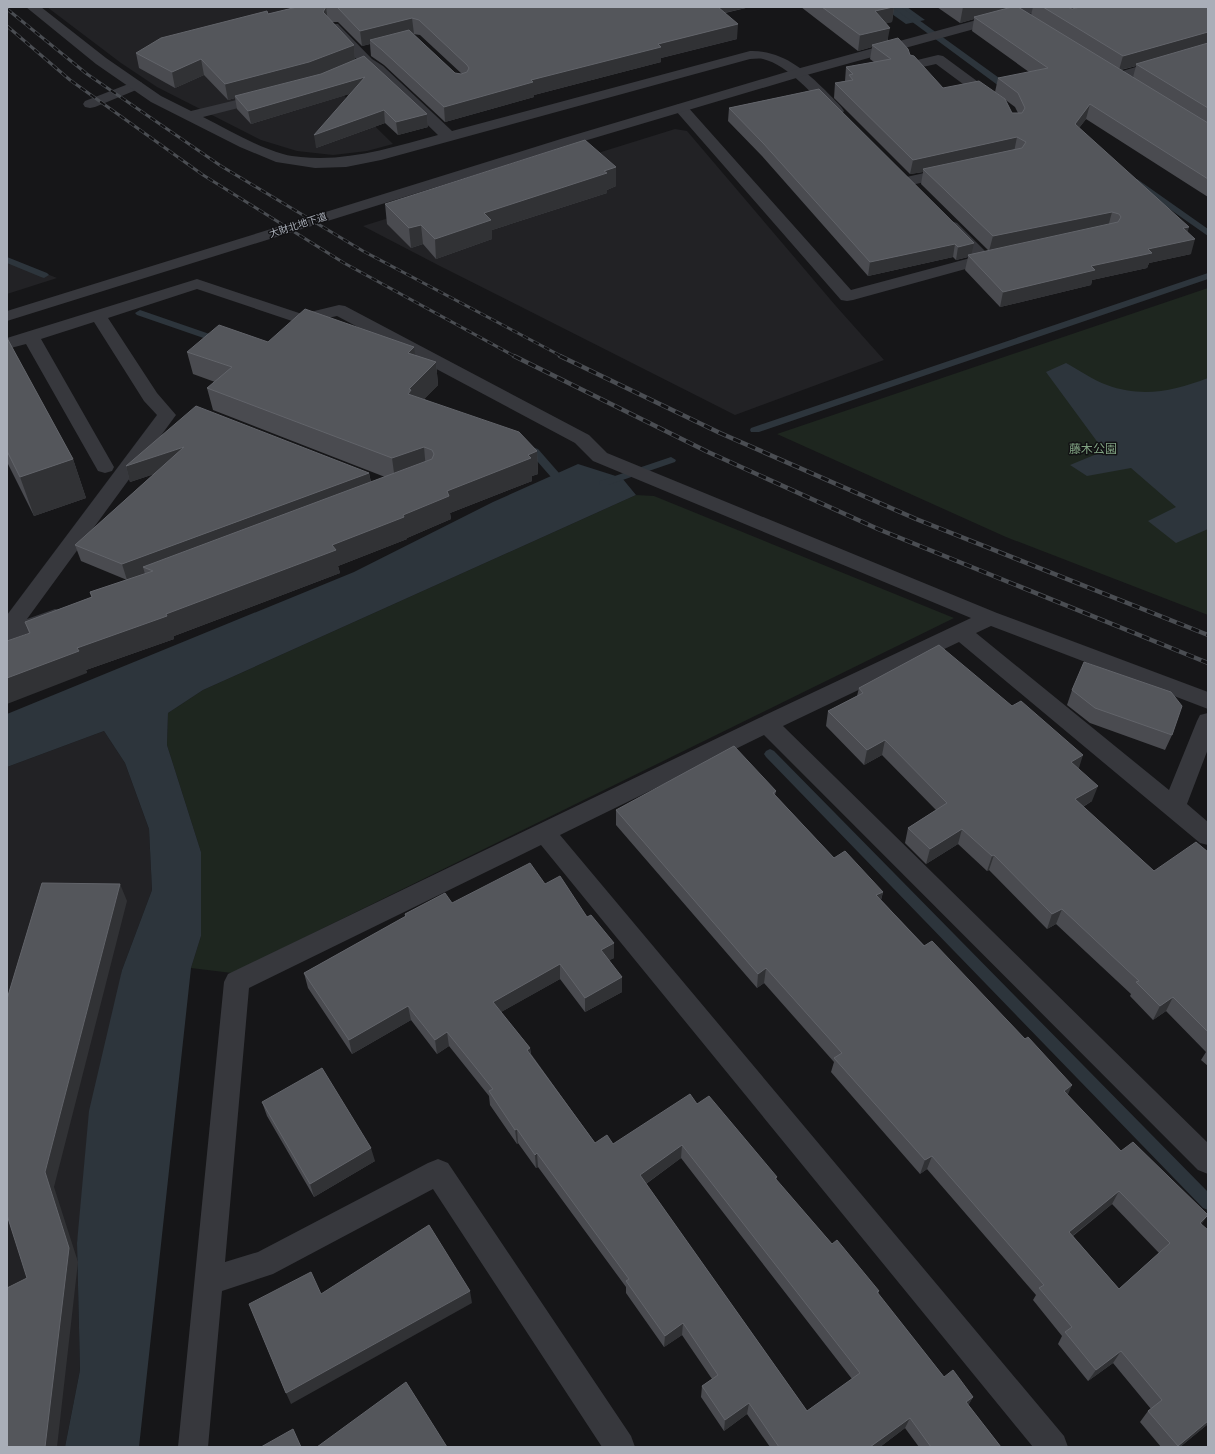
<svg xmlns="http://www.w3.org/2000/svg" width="1215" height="1454" font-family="Ubuntu,'Noto Sans JP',sans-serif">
<rect width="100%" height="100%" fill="#161618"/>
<path fill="#222225" d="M 47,7 L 316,7 L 322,74 L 393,144 L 367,151 L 333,155 L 297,151 L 261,140 L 157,87 L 121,63 Z
M 675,129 L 687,131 L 835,305 L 884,360 L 735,415 L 438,265 L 363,226 Z
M 7,258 L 57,278 L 7,294 Z
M 104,731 L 125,763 L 149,829 L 152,890 L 122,970 L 77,1243 L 80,1370 L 65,1447 L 7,1447 L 7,767 Z"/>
<path fill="#1e261f" d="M 1208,288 L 1208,615 L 1006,537 L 777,434 Z
M 636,495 L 654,496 L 954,618 L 232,973 L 191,968 L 201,936 L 201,852 L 167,745 L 168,713 L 203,690 Z"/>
<path fill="#2d353c" d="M 882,7 L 907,7 L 925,20 L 906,24 Z
M 1066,363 C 1079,370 1093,380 1107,385 C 1142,398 1174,391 1208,378 L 1208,529 L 1176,543 L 1148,521 L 1176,507 L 1131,468 L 1087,476 L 1070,465 L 1104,451 L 1046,372 Z
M 578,464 L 622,478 L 636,495 L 203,690 L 168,713 L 167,745 L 201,852 L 201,936 L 191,968 L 139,1447 L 65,1447 L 80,1370 L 77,1243 L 89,1111 L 122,970 L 152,890 L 149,829 L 125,763 L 104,731 L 7,767 L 7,714 L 354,572 L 493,502 Z"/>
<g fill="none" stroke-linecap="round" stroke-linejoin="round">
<path fill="#2d353c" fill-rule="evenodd" d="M 892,7 L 901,7 L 1013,88 L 1013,92 L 1007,92 Z
M 1137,179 L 1208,229 L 1208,236 L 1134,184 L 1133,182 Z
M 7,257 L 47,273 L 49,275 L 44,278 L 41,277 L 7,263 Z
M 1208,273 L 1208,279 L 759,432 L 751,432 L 750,430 L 751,428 Z
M 140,310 L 224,339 L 226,341 L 221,344 L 218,343 L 137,315 L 135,313 Z
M 523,444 L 538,449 L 559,473 L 560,475 L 559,477 L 551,477 L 530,453 L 519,449 L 518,447 L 519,445 Z
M 671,457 L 676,460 L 675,462 L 608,485 L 600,485 L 599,483 L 600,481 Z
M 770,749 L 774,751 L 1208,1192 L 1208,1210 L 1203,1208 L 766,757 L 764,754 L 766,751 Z"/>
<path fill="#37383d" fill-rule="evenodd" d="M 136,81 L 141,82 L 143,85 L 141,88 L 95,107 L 90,108 L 85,107 L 83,104 L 85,101 Z"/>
<path fill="#37383d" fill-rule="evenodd" d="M 26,7 L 41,7 L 106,58 L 161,96 L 191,111 L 265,93 L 270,94 L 272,97 L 270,100 L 203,117 C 229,130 255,146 283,154 C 289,156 295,156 301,157 C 348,162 393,147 438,135 L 373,72 L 362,65 L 328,30 L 326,27 L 328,24 L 338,24 L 372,59 L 383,66 L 452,131 L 750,51 C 781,50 804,69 825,90 C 831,97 839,103 844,111 L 842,114 L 837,115 L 832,114 C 814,96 788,65 763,59 C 759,58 754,59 750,59 L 381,160 L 346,167 L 315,168 L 276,162 L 240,147 L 151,102 L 96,64 Z
M 1208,46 L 1208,54 L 1117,81 L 1112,80 L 1110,77 L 1112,74 Z
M 938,55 L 943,56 L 1000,98 L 1002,101 L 1000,104 L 995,105 L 990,104 L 936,64 L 914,69 L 909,68 L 907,65 L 909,62 Z
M 681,104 L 686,105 L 851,290 L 974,257 L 943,226 L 945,223 L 951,221 L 957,223 L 993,259 L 991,262 L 853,300 L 847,301 L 841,300 L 676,111 L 674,108 L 676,105 Z
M 951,167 L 956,169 L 959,172 L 956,175 L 907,186 L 902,184 L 899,181 L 902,178 Z
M 197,279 L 302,314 L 339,305 L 345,306 L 589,435 L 607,453 L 997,613 L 1208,692 L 1208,709 L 991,626 L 976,633 L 1169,790 L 1197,721 L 1200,715 L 1208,713 L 1208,749 L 1187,804 L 1208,822 L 1208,845 L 1200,843 L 959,642 L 783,726 L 1208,1143 L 1208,1174 L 1198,1170 L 764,735 L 560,835 L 1064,1436 L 1068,1447 L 1033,1447 L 541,845 L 249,988 L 225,1262 L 258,1252 L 428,1163 L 438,1159 L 448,1163 L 631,1436 L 635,1447 L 602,1447 L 433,1189 L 273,1274 L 222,1291 L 208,1447 L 178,1447 L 224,982 L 228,974 L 759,718 L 971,618 L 593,461 L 575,443 L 337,316 L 301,324 L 197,289 L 108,318 L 157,393 L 176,415 L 27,619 L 55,609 L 62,611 L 65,616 L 62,621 L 7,641 L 7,615 L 157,415 L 144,401 L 94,322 L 41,339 L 114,467 L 112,471 L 105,473 L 98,471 L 26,344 L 7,349 L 7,338 Z"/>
<path fill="#37383d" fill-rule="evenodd" d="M 1024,7 L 1046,7 L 1044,10 L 803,76 L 574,144 L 7,321 L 7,311 L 564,138 L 793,70 Z"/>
<defs>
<path id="rail-far1" d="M 7,9 L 87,74 L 221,166 L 363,251 L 563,357
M 7,26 L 70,80 L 203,175 L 344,263 L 516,357"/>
<path id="rail" d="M 514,356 L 708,452 L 878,529 L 1208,663
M 560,356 L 720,433 L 916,519 L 1208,635"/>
</defs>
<use href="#rail-far1" stroke="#4a4d52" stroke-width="3"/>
<use href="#rail" stroke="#4a4d52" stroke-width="4.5"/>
<use href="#rail-far1" stroke="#111113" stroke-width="2" stroke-dasharray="6" stroke-linecap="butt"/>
<use href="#rail" stroke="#111113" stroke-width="3" stroke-dasharray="8" stroke-linecap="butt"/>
</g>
<path fill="#4a4b50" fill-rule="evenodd" d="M 297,7 L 750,7 L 725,13 L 737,39 L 661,58 L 661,62 L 534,95 L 534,97 L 445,122 L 384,65 L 371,56 L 370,44 L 362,46 L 338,22 L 332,22 L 354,45 L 355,60 L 427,114 L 428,127 L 398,135 L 385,123 L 316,148 L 349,94 L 251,124 L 237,109 L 235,98 L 228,100 L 204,75 L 175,88 L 139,68 L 136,53 L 268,14 ZM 413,34 L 420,35 L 462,74 L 455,73 Z
M 801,7 L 894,7 L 892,22 L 886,23 L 888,41 L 910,55 L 943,88 L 1012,113 L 1018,113 L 1015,107 L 995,92 L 998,78 L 1029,72 L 972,31 L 974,19 L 960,23 L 937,7 L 1018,7 L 1031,15 L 1033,7 L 1068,7 L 1072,9 L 1208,7 L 1208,197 L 1086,119 L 1079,128 L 1188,232 L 1191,254 L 1149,263 L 1147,268 L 1092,280 L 1091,285 L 1000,307 L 965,270 L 968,257 L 956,260 L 953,257 L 868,276 L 762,156 L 728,121 L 729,108 L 819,89 L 971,255 L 989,251 L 921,184 L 923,172 L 910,174 L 834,98 L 835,83 L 845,81 L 846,67 L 874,62 L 870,59 L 872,47 L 858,51 ZM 1136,66 L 1133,77 L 1121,70 Z
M 616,167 L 616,186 L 607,190 L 607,193 L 492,230 L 492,239 L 436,259 L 423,244 L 411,248 L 387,224 L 385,204 Z
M 7,338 L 73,459 L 86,498 L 34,516 L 7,462 Z
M 268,342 L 415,355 L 436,362 L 438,385 L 424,399 L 537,451 L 538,474 L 532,476 L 532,481 L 450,513 L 451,519 L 407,538 L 407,539 L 338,566 L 340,573 L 174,636 L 174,639 L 86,670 L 87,673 L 29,633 L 25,622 L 92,597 L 90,592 L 127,580 L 81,561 L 75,545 L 154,474 L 130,482 L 126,466 L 369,473 L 371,482 L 385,477 L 213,410 L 207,388 L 215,382 L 193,374 L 187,352 Z
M 859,688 L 1079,769 L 1092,801 L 1083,807 L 1154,871 L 1208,852 L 1208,1066 L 1201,1060 L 1206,1052 L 1166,1011 L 1153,1020 L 1130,996 L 1131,994 L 1056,924 L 1047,929 L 989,870 L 987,871 L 958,844 L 926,864 L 905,843 L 908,828 L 936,810 L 882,755 L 864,765 L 826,726 L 828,711 L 857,696 Z
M 1072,690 L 1172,735 L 1165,750 L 1090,723 L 1067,705 Z
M 776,791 L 775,795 L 834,858 L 883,892 L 881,900 L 1121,1151 L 1202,1224 L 1208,1424 L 1180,1447 L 1161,1447 L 1140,1422 L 1148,1411 L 1151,1409 L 1113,1363 L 1088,1381 L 1058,1344 L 1062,1336 L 1033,1300 L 1036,1295 L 927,1169 L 920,1174 L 831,1072 L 834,1062 L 764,983 L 757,988 L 616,825 L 616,810 ZM 1112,1204 L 1159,1253 L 1119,1289 L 1073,1236 Z
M 545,884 L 614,958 L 609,960 L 622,992 L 585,1012 L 560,979 L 501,1012 L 530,1048 L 531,1054 L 595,1143 L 613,1144 L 697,1104 L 777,1177 L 776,1180 L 832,1244 L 879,1291 L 878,1294 L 944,1377 L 973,1397 L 968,1405 L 1001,1447 L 919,1447 L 905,1428 L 880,1447 L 770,1447 L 747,1414 L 724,1431 L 701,1397 L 702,1386 L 712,1379 L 682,1335 L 664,1347 L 626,1293 L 626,1287 L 538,1167 L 536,1168 L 518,1143 L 517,1144 L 490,1105 L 489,1096 L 449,1046 L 437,1054 L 411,1020 L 352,1054 L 308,988 L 304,973 L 405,917 L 405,914 L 452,903 ZM 681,1158 L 852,1379 L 807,1411 L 646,1184 Z
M 262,1102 L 375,1161 L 314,1197 L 267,1116 Z"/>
<path fill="#313235" d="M 326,7 L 328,22 L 323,12 Z
M 711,7 L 750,7 L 710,16 Z
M 893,7 L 894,7 L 892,22 L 873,27 L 875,11 Z
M 963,7 L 1017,7 L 974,17 L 974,19 L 960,23 Z
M 412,18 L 414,34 L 374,43 L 370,40 L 370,44 L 362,46 L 360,31 Z
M 738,24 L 737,39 L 661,58 L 661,62 L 534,95 L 534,97 L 445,122 L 444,107 L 531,80 L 658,44 Z
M 890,28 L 887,43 L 872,45 L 872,47 L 858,51 L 860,35 Z
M 1208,32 L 1208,45 L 1136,64 L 1136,66 L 1119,70 L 1123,56 Z
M 354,45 L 355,60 L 312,78 L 235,96 L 235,98 L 228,100 L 225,84 Z
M 201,59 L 204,75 L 175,88 L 172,72 Z
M 365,77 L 366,89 L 251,124 L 248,111 Z
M 1090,104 L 1086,119 L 1071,138 L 1075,124 Z
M 384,110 L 385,123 L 316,148 L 314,135 Z
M 427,114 L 428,127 L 398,135 L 396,122 Z
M 1017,137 L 1014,152 L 923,169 L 923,172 L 910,174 L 913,160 Z
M 616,167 L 616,186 L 607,190 L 607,193 L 492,230 L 492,239 L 436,259 L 435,239 L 484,213 Z
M 1112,212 L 1108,227 L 989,251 L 993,236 Z
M 421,225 L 423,244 L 411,248 L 409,228 Z
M 1189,227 L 1185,241 L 1195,239 L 1191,254 L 1149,263 L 1147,268 L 1092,280 L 1091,285 L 1000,307 L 1003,292 L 1148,249 L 1183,228 Z
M 974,243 L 971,256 L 968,255 L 968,257 L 956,260 L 958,247 Z
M 955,244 L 953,257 L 868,276 L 870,262 Z
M 414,347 L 417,369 L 408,353 Z
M 436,362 L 438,385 L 413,410 L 408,394 L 409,389 Z
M 184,447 L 188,463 L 130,482 L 126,466 Z
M 424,447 L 426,470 L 395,480 L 392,458 Z
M 537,451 L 538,474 L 532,476 L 532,481 L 450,513 L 451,519 L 407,538 L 407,539 L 338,566 L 340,573 L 174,636 L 174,639 L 86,670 L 87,673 L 7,704 L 7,678 L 77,648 L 166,614 L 403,515 L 447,491 Z
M 73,459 L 86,498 L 34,516 L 20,477 Z
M 369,473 L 372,489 L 143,567 L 145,574 L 127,580 L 122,564 Z
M 885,740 L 882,755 L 864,765 L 867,750 Z
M 1083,755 L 1078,771 L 1071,762 Z
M 1098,786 L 1092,801 L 1069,815 L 1075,799 Z
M 962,829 L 958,844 L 926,864 L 930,849 Z
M 994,855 L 989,870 L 987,871 L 992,856 Z
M 120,884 L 127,901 L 54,1187 L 78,1262 L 57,1447 L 45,1447 L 45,1172 Z
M 883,892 L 879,907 L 876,895 Z
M 1062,909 L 1056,924 L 1047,929 L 1052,914 Z
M 614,943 L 614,958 L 601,965 L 601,950 Z
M 560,964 L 560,979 L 494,1016 L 493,1002 Z
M 766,968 L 764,983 L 757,988 L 758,974 Z
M 622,977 L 622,992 L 585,1012 L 585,998 Z
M 1173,997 L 1166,1011 L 1153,1020 L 1160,1006 Z
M 408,1006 L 411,1020 L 352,1054 L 349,1040 Z
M 447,1032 L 449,1046 L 437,1054 L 435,1040 Z
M 530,1048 L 531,1062 L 527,1050 Z
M 1072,1085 L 1066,1099 L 1064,1091 Z
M 517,1129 L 518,1143 L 517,1144 L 515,1130 Z
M 682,1145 L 681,1158 L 640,1188 L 640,1175 Z
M 371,1148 L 375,1161 L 314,1197 L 310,1184 Z
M 537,1153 L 538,1167 L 536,1168 L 535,1155 Z
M 932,1156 L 927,1169 L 920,1174 L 925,1160 Z
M 1119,1191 L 1112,1204 L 1062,1244 L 1069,1232 Z
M 1208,1215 L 1199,1228 L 1200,1223 Z
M 470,1291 L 472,1303 L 291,1404 L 286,1393 Z
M 683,1323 L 682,1335 L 664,1347 L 665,1336 Z
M 1121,1351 L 1113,1363 L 1088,1381 L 1096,1370 Z
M 973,1397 L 967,1408 L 966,1402 Z
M 749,1403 L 747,1414 L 724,1431 L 725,1420 Z
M 910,1418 L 905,1428 L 880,1447 L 870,1447 Z
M 1208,1421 L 1208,1424 L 1180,1447 L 1177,1447 Z"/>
<path fill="#54565b" stroke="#62646a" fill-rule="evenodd" d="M 297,7 L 326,7 L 323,12 L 354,45 L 309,62 L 225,84 L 201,59 L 172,72 L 136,53 L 161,38 L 267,11 L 268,14 Z
M 337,7 L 718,7 L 738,24 L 658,44 L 661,47 L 531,80 L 533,82 L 444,107 L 382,50 L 370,40 L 409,30 L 455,73 L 461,74 L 467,72 L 469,68 L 467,65 L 419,20 L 412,18 L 360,31 Z
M 822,7 L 893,7 L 875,11 L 890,28 L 860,35 Z
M 1012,7 L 1018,7 L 1208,123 L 1208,179 L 1090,104 L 1075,124 L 1189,227 L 1183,228 L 1195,239 L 1148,249 L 1152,253 L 1091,266 L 1095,270 L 1003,292 L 968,255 L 1118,222 L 1121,217 L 1119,214 L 1112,212 L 993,236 L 923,169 L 1022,148 L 1026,142 L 1017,137 L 913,160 L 835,83 L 853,80 L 849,75 L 853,74 L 846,67 L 891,59 L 872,45 L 898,38 L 908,49 L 910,55 L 914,56 L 943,88 L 979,81 L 1005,99 L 1012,113 L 1022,113 L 1025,108 L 1018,93 L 998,78 L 1048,68 L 974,17 Z
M 1043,7 L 1068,7 L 1072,9 L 1080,7 L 1208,7 L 1208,32 L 1123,56 Z
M 1208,43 L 1208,108 L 1136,64 Z
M 364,56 L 427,114 L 396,122 L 384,110 L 314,135 L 365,77 L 248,111 L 235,96 L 321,74 Z
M 819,89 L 974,243 L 958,247 L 955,244 L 870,262 L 763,143 L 729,108 Z
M 585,140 L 616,167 L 604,171 L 607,173 L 484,213 L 491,220 L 435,239 L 421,225 L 409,228 L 385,204 Z
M 305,309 L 414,347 L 408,353 L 436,362 L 409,389 L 411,390 L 408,394 L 519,432 L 537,451 L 528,455 L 531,458 L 447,491 L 449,496 L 403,515 L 404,517 L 332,545 L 336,550 L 166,614 L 167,616 L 77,648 L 79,651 L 7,678 L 7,641 L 30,633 L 25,622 L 92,597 L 90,592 L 153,571 L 143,567 L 432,459 L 434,454 L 432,450 L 424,447 L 392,458 L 207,388 L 232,367 L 187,352 L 219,325 L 268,342 Z
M 7,338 L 73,459 L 20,477 L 7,451 Z
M 196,406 L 369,473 L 122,564 L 75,545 L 184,447 L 126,466 Z
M 939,645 L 1012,706 L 1021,701 L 1083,755 L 1071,762 L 1098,786 L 1075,799 L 1154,871 L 1196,842 L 1208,852 L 1208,1032 L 1173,997 L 1160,1006 L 1136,982 L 1139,981 L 1062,909 L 1052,914 L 994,855 L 992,856 L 962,829 L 930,849 L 908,828 L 947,803 L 885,740 L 867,750 L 828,711 L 863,693 L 859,688 Z
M 1084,662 L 1171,692 L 1182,706 L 1172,735 L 1095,708 L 1072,690 Z
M 734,746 L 776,791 L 773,793 L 834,858 L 845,851 L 883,892 L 876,895 L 924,946 L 932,941 L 1025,1039 L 1028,1037 L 1072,1085 L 1064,1091 L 1121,1151 L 1133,1142 L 1208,1215 L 1200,1223 L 1208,1230 L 1208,1421 L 1178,1446 L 1148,1411 L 1162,1400 L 1121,1351 L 1096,1370 L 1065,1332 L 1072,1327 L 1039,1288 L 1044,1285 L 932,1156 L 925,1160 L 834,1058 L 842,1053 L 766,968 L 758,974 L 616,810 ZM 1119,1191 L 1170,1243 L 1119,1289 L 1069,1232 Z
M 530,863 L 545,884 L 560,876 L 587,917 L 591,915 L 614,943 L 601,950 L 622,977 L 585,998 L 560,964 L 493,1002 L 530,1048 L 527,1050 L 595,1143 L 607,1135 L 613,1144 L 690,1094 L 697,1104 L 709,1096 L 777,1177 L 775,1178 L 832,1244 L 837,1240 L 879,1291 L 877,1292 L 944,1377 L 953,1370 L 973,1397 L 966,1402 L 1001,1447 L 931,1447 L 910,1418 L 870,1447 L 779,1447 L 749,1403 L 725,1420 L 702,1386 L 718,1375 L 683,1323 L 665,1336 L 626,1281 L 629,1279 L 537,1153 L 535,1155 L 517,1129 L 515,1130 L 489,1091 L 493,1089 L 447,1032 L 435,1040 L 408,1006 L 349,1040 L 304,973 L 406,916 L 405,914 L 445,893 L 452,903 ZM 682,1145 L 860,1373 L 807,1411 L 640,1175 Z
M 42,883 L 120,884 L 45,1172 L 69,1248 L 45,1447 L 7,1447 L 7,1288 L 27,1278 L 7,1215 L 7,999 Z
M 322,1068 L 371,1148 L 310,1184 L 262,1102 Z
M 429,1225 L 470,1291 L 286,1393 L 249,1304 L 311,1272 L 321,1294 Z
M 406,1382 L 447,1447 L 317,1447 Z
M 293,1429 L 301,1447 L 261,1447 Z"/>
<g text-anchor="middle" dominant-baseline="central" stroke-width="3" stroke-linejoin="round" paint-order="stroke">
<g font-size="10" fill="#a9aeb8" stroke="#111113">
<text transform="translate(298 225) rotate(-18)">大財北地下道</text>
</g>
<g font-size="12" fill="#80a282" stroke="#111113">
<text x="1093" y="448">藤木公園</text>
</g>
</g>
<rect width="1215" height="1454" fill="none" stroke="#a9aeb8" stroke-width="16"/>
</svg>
